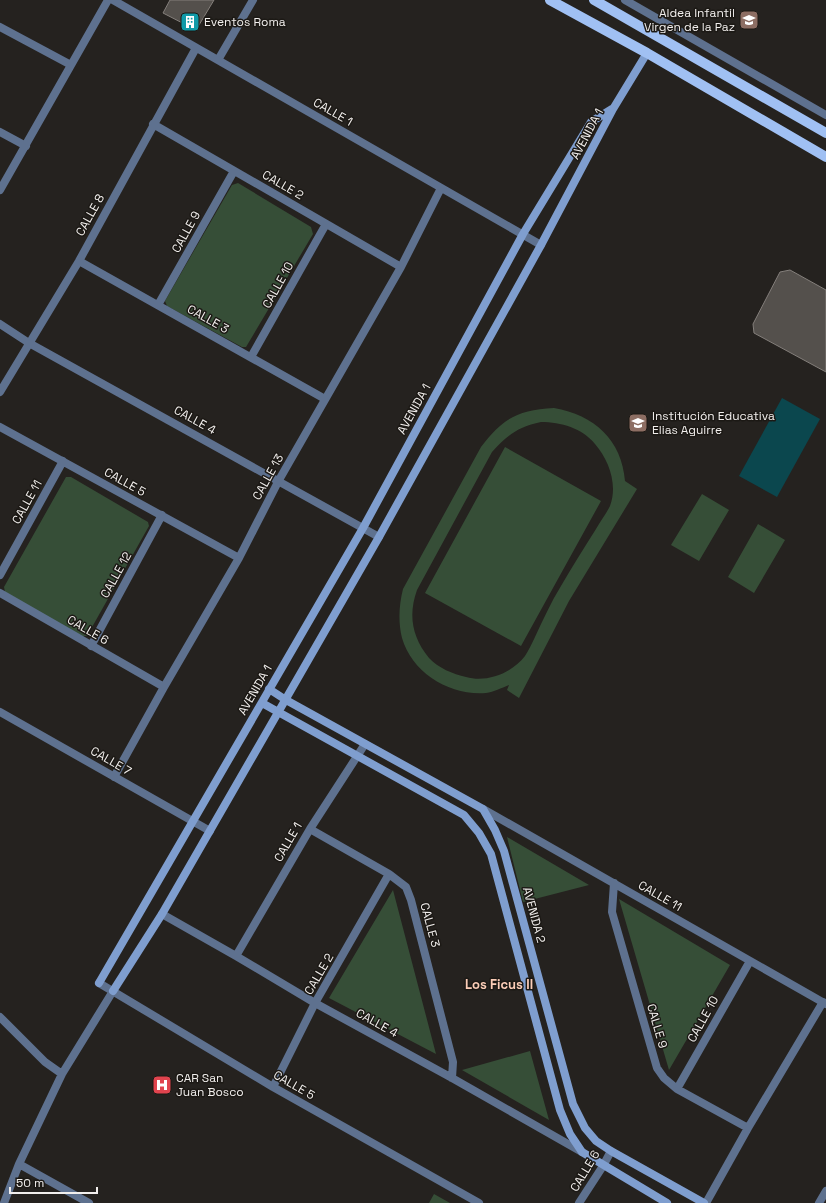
<svg xmlns="http://www.w3.org/2000/svg" width="826" height="1203" font-family="'Space Grotesk',sans-serif">
<rect width="100%" height="100%" fill="#25221f"/>
<path fill="#364e37" fill-rule="evenodd" d="M 238,183 L 311,227 L 313,234 L 246,347 L 242,347 L 167,306 L 165,301 L 232,185 Z
M 554,408 C 594,415 622,440 625,481 L 637,489 L 569,601 L 519,698 L 507,690 L 509,685 C 501,688 494,692 486,693 C 450,696 412,673 402,638 C 398,622 399,605 403,589 L 481,447 C 503,418 518,410 554,408 ZM 541,422 C 561,422 582,428 595,444 C 609,460 618,485 610,506 C 606,514 600,522 596,529 C 584,548 572,567 561,586 C 551,602 543,620 535,637 C 532,643 529,650 525,656 C 512,673 487,683 466,677 C 453,674 438,668 429,658 C 412,637 408,615 417,590 L 492,452 C 507,435 518,427 541,422 Z
M 505,447 L 601,501 L 521,646 L 425,593 Z
M 66,477 L 71,477 L 148,522 L 149,526 L 87,636 L 81,636 L 5,592 L 4,587 Z
M 702,494 L 729,510 L 699,561 L 671,545 Z
M 758,524 L 785,540 L 754,593 L 728,577 Z
M 507,837 L 589,885 L 523,902 Z
M 393,890 L 436,1054 L 329,998 Z
M 619,899 L 730,965 L 669,1070 Z
M 530,1051 L 549,1120 L 462,1070 Z
M 434,1194 L 450,1203 L 429,1203 Z"/>
<path fill="#0b474e" d="M 782,398 L 820,419 L 777,497 L 739,476 Z"/>
<path fill="#54504c" stroke="#847f7b" d="M 170,0 L 214,0 L 196,30 L 163,13 Z
M 790,270 L 826,290 L 826,372 L 754,333 L 753,324 L 780,272 Z"/>
<g fill="none" stroke-linecap="round" stroke-linejoin="round">
<path stroke="#5e718f" stroke-width="8" d="M 113,0 L 541,245
M 625,0 L 826,115
M 0,27 L 71,65
M 218,60 L 253,0
M 153,124 L 401,267
M 0,132 L 26,146
M 0,190 L 108,0
M 79,261 L 325,399
M 158,305 L 234,171
M 0,324 L 29,343 L 379,537
M 251,357 L 326,224
M 0,392 L 79,261 L 196,48
M 0,427 L 239,558
M 0,575 L 63,461
M 0,593 L 164,687
M 91,646 L 162,515
M 0,712 L 210,831
M 114,777 L 164,687 L 239,558 L 279,480 L 401,267 L 441,188
M 483,809 L 826,1004
M 310,829 L 389,874 L 406,887 L 411,900 L 453,1062 L 452,1078
M 614,883 L 612,912 L 657,1068 L 664,1078 L 677,1089 L 748,1128
M 162,914 L 236,956 L 315,1003 L 452,1078 L 582,1152
M 236,956 L 310,829 L 365,744
M 99,983 L 273,1087 L 479,1203
M 0,1017 L 45,1062 L 62,1074
M 273,1087 L 315,1003 L 389,874
M 677,1089 L 750,961
M 19,1164 L 89,1203
M 4,1203 L 19,1164 L 62,1074 L 113,991
M 579,1203 L 603,1166 L 611,1151
M 706,1203 L 748,1128 L 823,1002
M 819,1203 L 826,1191"/>
<path stroke="#7f9ecf" stroke-width="8" d="M 269,689 L 286,700 L 483,809 L 495,830 L 504,851 L 573,1104 L 585,1128 L 596,1141 L 611,1151 L 704,1203
M 262,703 L 464,815 L 479,833 L 491,854 L 560,1110 L 570,1134 L 582,1152 L 667,1203
M 99,983 L 363,528 L 523,234 L 591,122 L 612,109
M 113,991 L 162,914 L 379,537 L 541,245 L 613,109 L 647,53"/>
<path stroke="#a0c0f3" stroke-width="10" d="M 550,0 L 647,53 L 826,157
M 594,0 L 826,133"/>
</g>
<defs>
<symbol id="school-square" viewBox="-11 -11 22 22"><rect x="-9" y="-9" width="18" height="18" rx="4" fill="#8d6e63" stroke="#1c1915"/><path d="M0-5L7-2L0 1L-7-2ZM-4 1L0 2.5L4 1V4Q0 6-4 4Z" fill="#fff"/></symbol>
<symbol id="building-square" viewBox="-11 -11 22 22"><rect x="-9" y="-9" width="18" height="18" rx="4" fill="#0f9aa8" stroke="#1c1915"/><path d="M-4-6H4V6H1V3H-1V6H-4ZM-2.5-4.3h1.7v1.8h-1.7ZM.8-4.3h1.7v1.8H.8ZM-2.5-1h1.7V.8h-1.7ZM.8-1h1.7V.8H.8Z" fill="#fff"/></symbol>
<symbol id="hospital-square" viewBox="-11 -11 22 22"><rect x="-9" y="-9" width="18" height="18" rx="4" fill="#e0444e" stroke="#1c1915"/><path d="M-5-5h3v3.5h4V-5h3V5h-3V1.5h-4V5h-3Z" fill="#fff"/></symbol>
</defs>
<g fill-rule="evenodd">
<use href="#school-square" x="738" y="9" width="22" height="22"/>
<use href="#building-square" x="179" y="11" width="22" height="22"/>
<use href="#school-square" x="627" y="412" width="22" height="22"/>
<use href="#hospital-square" x="151" y="1074" width="22" height="22"/>
</g>
<g text-anchor="middle" dominant-baseline="central" stroke-width="3" stroke-linejoin="round" paint-order="stroke">
<g font-size="12" fill="#f2efed" stroke="#1c1915" text-anchor="start">
<text x="735" y="13" text-anchor="end">Aldea Infantil<tspan x="735" dy="14">Virgen de la Paz</tspan></text>
<text x="204" y="22">Eventos Roma</text>
<text x="652" y="416">Institución Educativa<tspan x="652" dy="14">Elias Aguirre</tspan></text>
<text x="176" y="1078">CAR San<tspan x="176" dy="14">Juan Bosco</tspan></text>
</g>
<g font-size="12" fill="#f2efed" stroke="#1c1915">
<text transform="translate(333 112) rotate(30)">CALLE 1</text>
<text transform="translate(587 134) rotate(-62)">AVENIDA 1</text>
<text transform="translate(283 185) rotate(30)">CALLE 2</text>
<text transform="translate(90 215) rotate(-61)">CALLE 8</text>
<text transform="translate(186 232) rotate(-61)">CALLE 9</text>
<text transform="translate(278 285) rotate(-61)">CALLE 10</text>
<text transform="translate(208 319) rotate(29)">CALLE 3</text>
<text transform="translate(414 409) rotate(-61)">AVENIDA 1</text>
<text transform="translate(195 420) rotate(29)">CALLE 4</text>
<text transform="translate(268 477) rotate(-61)">CALLE 13</text>
<text transform="translate(125 482) rotate(29)">CALLE 5</text>
<text transform="translate(27 502) rotate(-61)">CALLE 11</text>
<text transform="translate(116 575) rotate(-61)">CALLE 12</text>
<text transform="translate(88 630) rotate(30)">CALLE 6</text>
<text transform="translate(255 690) rotate(-60)">AVENIDA 1</text>
<text transform="translate(111 761) rotate(30)">CALLE 7</text>
<text transform="translate(288 842) rotate(-60)">CALLE 1</text>
<text transform="translate(660 896) rotate(30)">CALLE 11</text>
<text transform="translate(534 915) rotate(75)">AVENIDA 2</text>
<text transform="translate(430 925) rotate(75)">CALLE 3</text>
<text transform="translate(319 974) rotate(-60)">CALLE 2</text>
<text transform="translate(703 1019) rotate(-61)">CALLE 10</text>
<text transform="translate(377 1023) rotate(29)">CALLE 4</text>
<text transform="translate(657 1026) rotate(74)">CALLE 9</text>
<text transform="translate(294 1085) rotate(30)">CALLE 5</text>
<text transform="translate(585 1171) rotate(-59)">CALLE 6</text>
</g>
<g font-size="13" font-weight="bold" fill="#fbcdb7" stroke="#1c1915">
<text x="499" y="984">Los Ficus II</text>
</g>
</g>
<path d="M10 1187v6h87v-6" fill="none" stroke="#f2efed" stroke-width="2"/>
<text x="16" y="1187" font-size="12" fill="#f2efed" stroke="#1c1915" stroke-width="3" paint-order="stroke">50 m</text>
</svg>
